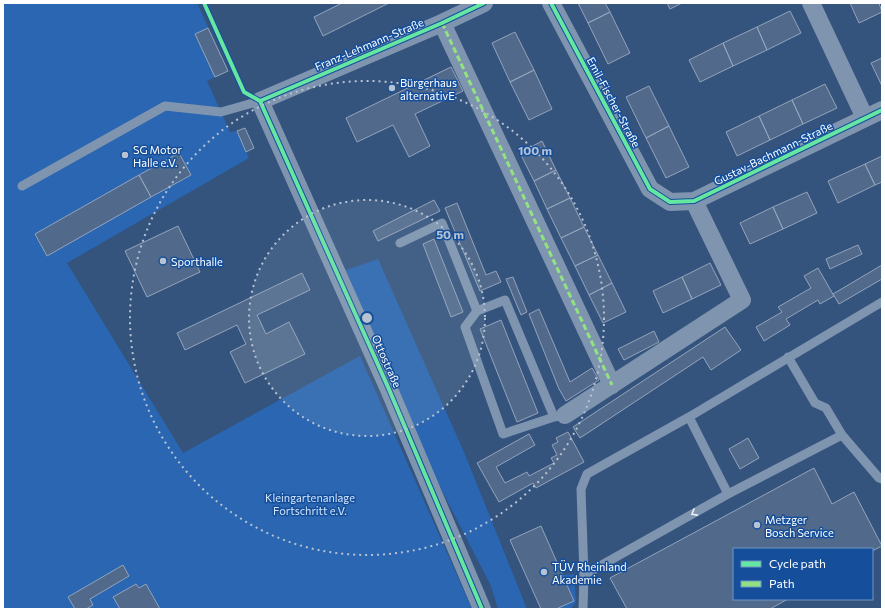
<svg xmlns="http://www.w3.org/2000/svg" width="885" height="612" font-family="Commissioner,sans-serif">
<rect width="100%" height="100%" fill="#34537d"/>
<path fill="#2a66b1" d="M 3,3 L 197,3 L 228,71 L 207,81 L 230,132 L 237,131 L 249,158 L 67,263 L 183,453 L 360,356 L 472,609 L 3,609 Z
M 378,259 L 464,452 L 527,609 L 498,609 L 491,586 L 415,438 L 346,270 Z
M 574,574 L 576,602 L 571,609 L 556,609 L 574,601 L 564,575 Z"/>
<path fill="#516a8b" stroke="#93a4bc" d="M 342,3 L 389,3 L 323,36 L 314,17 Z
M 578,3 L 605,3 L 610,12 L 588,23 Z
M 667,3 L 682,3 L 670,9 Z
M 850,3 L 879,3 L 882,12 L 859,23 Z
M 790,11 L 801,33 L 767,50 L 757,27 Z
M 610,12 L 630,53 L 608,64 L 588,23 Z
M 757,27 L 767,50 L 733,66 L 723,43 Z
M 208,28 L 228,71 L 215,77 L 195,34 Z
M 515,32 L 534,70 L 510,82 L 492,43 Z
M 723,43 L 733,66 L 700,82 L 689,60 Z
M 882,58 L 882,86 L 871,63 Z
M 451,67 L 463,91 L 415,114 L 430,146 L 409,157 L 393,125 L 357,142 L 346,118 Z
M 534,70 L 552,109 L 529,120 L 510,82 Z
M 825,84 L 837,108 L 803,124 L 792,100 Z
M 649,86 L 669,126 L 646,138 L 626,97 Z
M 792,100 L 803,124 L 770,140 L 759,116 Z
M 759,116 L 770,140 L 737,156 L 726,132 Z
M 669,126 L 689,167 L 666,178 L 646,138 Z
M 245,128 L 254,148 L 246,152 L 237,131 Z
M 542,141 L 556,170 L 534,181 L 520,153 Z
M 179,153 L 191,175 L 151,197 L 139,175 Z
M 882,156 L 882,182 L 875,185 L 865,164 Z
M 865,164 L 875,185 L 838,203 L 828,181 Z
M 556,170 L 570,198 L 547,209 L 534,181 Z
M 139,175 L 151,197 L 47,256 L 35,234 Z
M 807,192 L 817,213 L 783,229 L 773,207 Z
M 570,198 L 584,227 L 561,238 L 547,209 Z
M 434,200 L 440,211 L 378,241 L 373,231 Z
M 457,203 L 486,275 L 496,271 L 501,282 L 480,291 L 445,208 Z
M 773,207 L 783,229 L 750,244 L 740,223 Z
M 178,226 L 200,272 L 147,297 L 125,251 Z
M 584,227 L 598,255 L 575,266 L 561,238 Z
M 434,239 L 463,312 L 451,317 L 423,244 Z
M 858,245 L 862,254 L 830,269 L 826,259 Z
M 598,255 L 612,283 L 589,295 L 575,266 Z
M 710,263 L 721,285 L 692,299 L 682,277 Z
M 882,265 L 882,279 L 839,304 L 833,294 Z
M 818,268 L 834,296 L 820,304 L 818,300 L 786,319 L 790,325 L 764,341 L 756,327 L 782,312 L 778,307 L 811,288 L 804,276 Z
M 302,273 L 310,290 L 257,315 L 266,334 L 289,322 L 305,354 L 245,383 L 230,352 L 246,344 L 237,325 L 185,350 L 177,333 Z
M 513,277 L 527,312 L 521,315 L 506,279 Z
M 682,277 L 692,299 L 663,313 L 653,291 Z
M 612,283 L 626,312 L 603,323 L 589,295 Z
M 539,309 L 570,382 L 592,368 L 599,380 L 566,401 L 559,389 L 529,314 Z
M 501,320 L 538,413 L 517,422 L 480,329 Z
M 725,327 L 741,350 L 711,370 L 703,357 L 580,438 L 573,427 Z
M 654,331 L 659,342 L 624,360 L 618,349 Z
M 568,432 L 584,462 L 536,488 L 533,483 L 499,502 L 477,463 L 529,434 L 535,445 L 496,467 L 505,483 L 527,472 L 529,476 L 554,463 L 551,458 L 557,455 L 552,445 L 558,442 L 556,438 Z
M 748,438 L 759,458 L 740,469 L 729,449 Z
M 814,468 L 832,504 L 854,492 L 882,546 L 872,551 L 872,549 L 734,549 L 734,599 L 788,599 L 770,609 L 627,609 L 610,578 Z
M 541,526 L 574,601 L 556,609 L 541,609 L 510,540 Z
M 123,565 L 129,576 L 90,599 L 93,605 L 86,609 L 75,609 L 68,597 Z
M 136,584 L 139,588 L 146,584 L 160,609 L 120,609 L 113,597 Z"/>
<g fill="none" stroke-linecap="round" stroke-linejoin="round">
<path stroke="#7f94af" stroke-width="9" d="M 22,186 L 165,106 L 221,112 L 260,101
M 400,243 L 442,223 L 477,311 L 465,327 L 503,434 L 554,417 L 565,415
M 477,311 L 505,300 L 554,417
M 788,357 L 815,403 L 826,408 L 842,435 L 879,478 L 882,479
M 689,417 L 728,494
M 584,575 L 728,494 L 842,435
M 583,609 L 584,575 L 581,489 L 587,474 L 689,417 L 882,302"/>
<path stroke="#7f94af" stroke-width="18" d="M 551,3 L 650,189 L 670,202 L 694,201 L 882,110
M 811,3 L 865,118
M 442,23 L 612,385
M 565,415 L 742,300 L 694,201
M 482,609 L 388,387 L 260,101 L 442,23 L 484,3"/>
<path stroke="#91e382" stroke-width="3" stroke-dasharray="6 3" stroke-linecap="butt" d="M 442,23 L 612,385"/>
<defs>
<path id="cycleway" d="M 204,3 L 244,92 L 260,101 L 388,387 L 482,609
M 551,3 L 650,189 L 670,202 L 694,201 L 882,110
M 260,101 L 442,23 L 484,3"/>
</defs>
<use href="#cycleway" stroke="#154f9c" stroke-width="6"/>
<use href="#cycleway" stroke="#66e7a1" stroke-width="4"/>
</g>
<defs><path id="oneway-chevron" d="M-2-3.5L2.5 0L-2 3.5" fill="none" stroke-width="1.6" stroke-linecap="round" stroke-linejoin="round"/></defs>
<use stroke="#eceff3" href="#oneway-chevron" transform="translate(694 513) rotate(151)"/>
<circle cx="367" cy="318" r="118" fill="#b8c3d2" fill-opacity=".12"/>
<g fill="none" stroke="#b8c3d2" stroke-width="2" stroke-dasharray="2 4">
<circle cx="367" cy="318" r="118"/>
<circle cx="367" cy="318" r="237"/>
</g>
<g fill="#b8c3d2" stroke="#154f9c" stroke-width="1.5">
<circle cx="392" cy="88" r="4"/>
<circle cx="125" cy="155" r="4"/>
<circle cx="163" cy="261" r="4"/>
<circle cx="757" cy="525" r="4"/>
<circle cx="544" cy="572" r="4"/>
</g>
<g text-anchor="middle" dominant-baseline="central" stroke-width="3" stroke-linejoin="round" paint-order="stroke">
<g font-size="11" fill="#fff" stroke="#154f9c">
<text transform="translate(369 44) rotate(-23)">Franz-Lehmann-Straße</text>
<text transform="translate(614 102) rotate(62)">Emil-Fischer-Straße</text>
<text transform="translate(773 153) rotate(-26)">Gustav-Bachmann-Straße</text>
<text transform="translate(387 361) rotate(66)">Ottostraße</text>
</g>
<g font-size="11" fill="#fff" stroke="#154f9c" text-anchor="start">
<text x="400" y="82">Bürgerhaus<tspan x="400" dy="13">alternativE</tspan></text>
<text x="133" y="149">SG Motor<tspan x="133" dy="13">Halle e.V.</tspan></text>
<text x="171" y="261">Sporthalle</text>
<text x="765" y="519">Metzger<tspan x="765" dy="13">Bosch Service</tspan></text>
<text x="552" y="566">TÜV Rheinland<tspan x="552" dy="13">Akademie</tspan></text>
</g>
<g font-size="11" fill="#d3e6fd" stroke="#154f9c">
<text x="310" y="497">Kleingartenanlage<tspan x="310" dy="13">Fortschritt e.V.</tspan></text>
</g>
</g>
<circle cx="367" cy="318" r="6" fill="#b8c3d2" stroke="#154f9c" stroke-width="2"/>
<g font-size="12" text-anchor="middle" font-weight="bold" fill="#b8c3d2" stroke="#154f9c" stroke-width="3" stroke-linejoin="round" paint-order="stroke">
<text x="535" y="155">100 m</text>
<text x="450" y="239">50 m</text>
</g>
<rect width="885" height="612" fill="none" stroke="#ffffff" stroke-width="8"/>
<rect x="733" y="548" width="140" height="52" fill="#154f9c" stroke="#7395c4"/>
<rect x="741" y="561" width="20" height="6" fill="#66e7a1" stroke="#7395c4"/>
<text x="769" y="568" font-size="12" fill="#ffffff">Cycle path</text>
<rect x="741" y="581" width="20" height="6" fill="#91e382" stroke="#7395c4"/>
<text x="769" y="588" font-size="12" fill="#ffffff">Path</text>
</svg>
